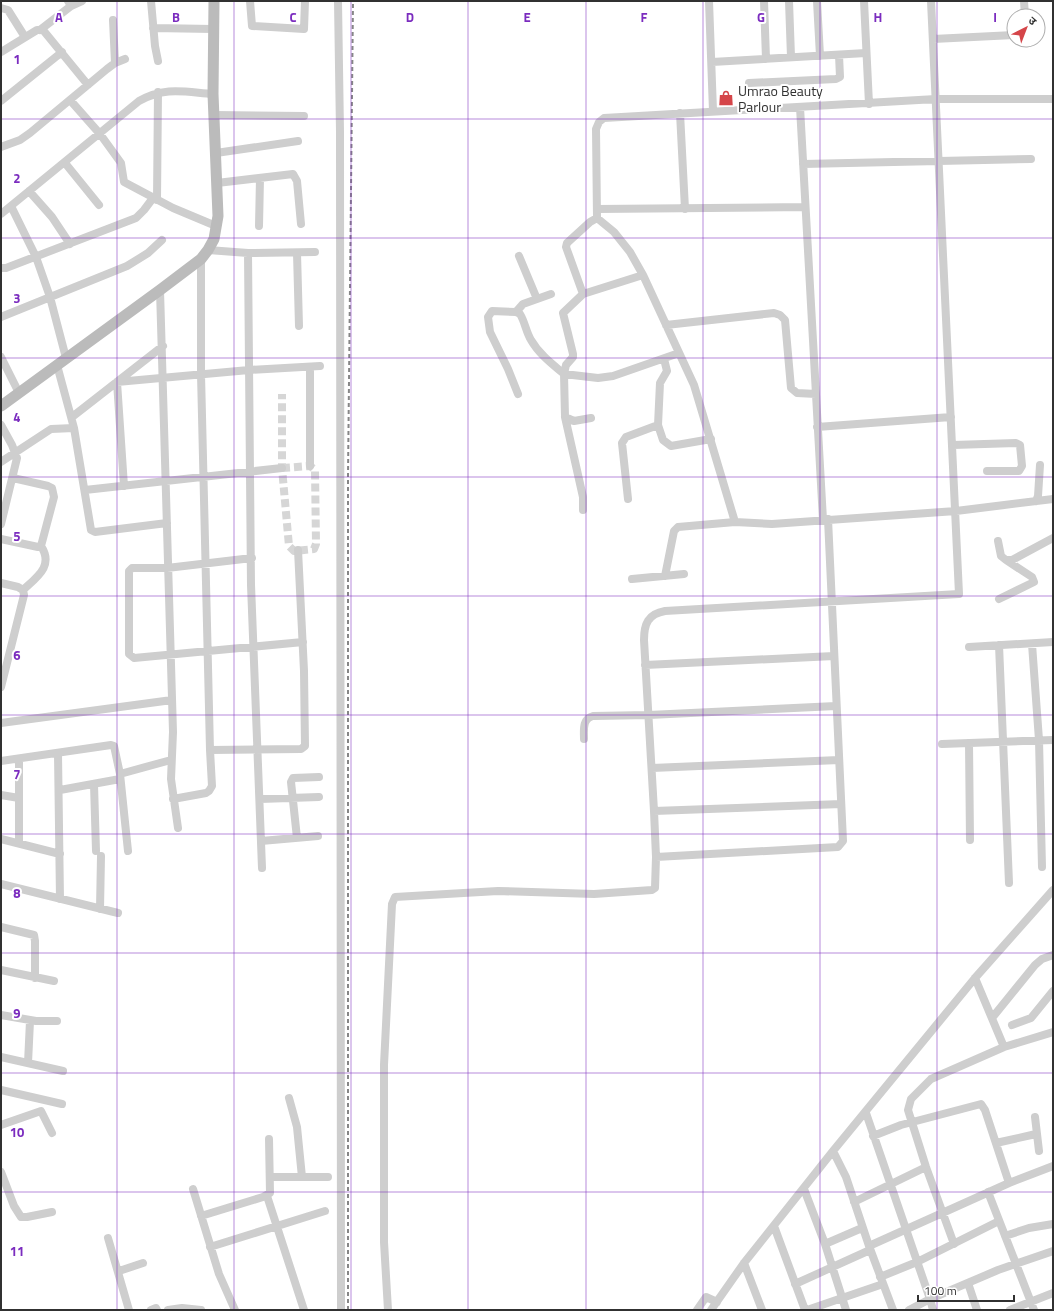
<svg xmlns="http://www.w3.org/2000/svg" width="1054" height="1311" font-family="'Titillium Web','Noto Sans Devanagari',sans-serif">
<rect width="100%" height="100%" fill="#fff"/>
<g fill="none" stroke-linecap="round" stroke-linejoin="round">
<path stroke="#d6d6d6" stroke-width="8" stroke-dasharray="8 4" stroke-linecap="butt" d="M 282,468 L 310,466 L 315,470 L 316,544 L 314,549 L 294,551 L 289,546 L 282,468 L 282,394"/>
<path stroke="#cecece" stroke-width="8" d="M 151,1 L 155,46 L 158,61
M 250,1 L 252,26 L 304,29 L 305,1
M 338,1 L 340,132 L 341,1310
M 709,1 L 713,111
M 764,1 L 766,59
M 789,1 L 791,57
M 817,1 L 820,56
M 864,1 L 869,104
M 1024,1 L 1025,16
M 71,6 L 82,1
M 1,8 L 8,10 L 25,37
M 113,20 L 115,63
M 153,28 L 213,29
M 40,30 L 71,6 L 68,1
M 933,39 L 1014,35
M 1,52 L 37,30 L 43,30 L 88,85
M 712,62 L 866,53
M 749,83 L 836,79 L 840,77 L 839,55
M 1053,99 L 936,99 L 604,118 L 599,122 L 596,129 L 597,218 L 614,232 L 630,252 L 643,275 L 694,385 L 735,522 L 772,524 L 956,511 L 1053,499
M 70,100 L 100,134 L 121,163 L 124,182 L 173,208 L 216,226
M 1,101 L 62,52
M 800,107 L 823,520
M 680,113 L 685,209
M 214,115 L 304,116
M 1,147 L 20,140 L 30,133 L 107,69 L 115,63 L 125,59
M 216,153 L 298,141
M 65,163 L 99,205
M 803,164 L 1031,159
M 217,183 L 293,174 L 297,181 L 301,224
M 29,191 L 52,217 L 70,244
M 157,200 L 158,92
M 11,206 L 36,257 L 50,297 L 66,358
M 597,209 L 805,207
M 1,214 L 139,101 C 165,86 185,92 213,94
M 597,218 L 590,222 L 567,243 L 566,247 L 583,294 L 643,275
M 259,226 L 260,178
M 208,250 L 248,253 L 315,252
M 248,253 L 251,585 L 262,868
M 297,253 L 299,326
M 519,256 L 537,299
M 1,268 L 6,268 L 136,218 L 144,210 L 153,198
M 160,290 L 173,732 L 171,779 L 178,828
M 516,312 L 523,304 L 551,294
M 1,317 L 127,266 L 148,253 L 162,240
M 666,325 L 774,313 L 780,315 L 785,320 L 791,388 L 797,393 L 816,394
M 1,357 L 19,393
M 57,365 L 74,428 L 91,530 L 95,532 L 167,523
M 564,374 L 566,365 L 573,357 L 573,354 L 563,313 L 583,294
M 518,394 L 508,369 L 490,332 L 488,317 L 492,311 L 516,312 L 520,314 C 525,322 526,332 531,340 C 539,354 552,364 564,374
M 72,417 L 163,346
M 565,417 L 583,497 L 583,510
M 591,418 L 574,421 L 565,417 L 564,374 L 598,378 L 613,376 L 679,353
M 1,425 L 12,445 L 17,458 L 1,524
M 658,425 L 663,440 L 671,446 L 711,439
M 817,427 L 951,417
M 953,445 L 1016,443 L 1020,445 L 1022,466 L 1019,471 L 987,471
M 1,462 L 51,429 L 74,428
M 310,466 L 310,367
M 124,486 L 117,382 L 249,370 L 320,366
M 85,490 L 282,468
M 628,499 L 622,443 L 626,437 L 658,425 L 660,383 L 667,371 L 664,359
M 1036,501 L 1038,496 L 1040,465
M 1,539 L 38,547 L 41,546 L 54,497 L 52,488 L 48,486 L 13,478
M 998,541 L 1001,556 L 1006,560 L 1012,560 L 1053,538
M 252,558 L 167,568 L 132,568 L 129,571 L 129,654 L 134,658 L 303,642
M 665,576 L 674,531 L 678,527 L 735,522
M 632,579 L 684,574
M 1,583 L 18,587 L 23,590 L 24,595 L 1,687
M 23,590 C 37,577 54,566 41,546
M 999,599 L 1034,582 L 1032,577 L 1006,560
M 1032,644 L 1039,740 L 1042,867
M 999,645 L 1009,883
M 969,647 L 1053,642
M 645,665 L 834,656
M 1,723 L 172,700
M 584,739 C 584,730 582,719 593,716 L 649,715 L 836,706
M 969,743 L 970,840
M 942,744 L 1053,740
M 210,750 L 301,749 L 305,746 L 304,671 L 298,550
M 58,754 L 60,899
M 19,759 L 19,843
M 1,761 L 111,745 L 114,746 L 120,774 L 128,851
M 652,768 L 839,760
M 120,774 L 171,760
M 94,784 L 96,851
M 60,790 L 120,779
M 1,795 L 19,798
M 173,799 L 206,793 L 209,791 L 212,786 L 210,750 L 201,374 L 201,259
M 260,799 L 319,797
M 654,811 L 841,804
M 297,838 L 291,782 L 293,778 L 319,777
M 1,839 L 60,854
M 261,841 L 318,836
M 656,857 L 838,847 L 843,841 L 828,519
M 1,884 L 118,913
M 100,909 L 101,856
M 1,927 L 34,935 L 35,941 L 35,978
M 1,970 L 54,981
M 975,978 L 1004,1047
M 1,1015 L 36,1021 L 57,1021
M 992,1018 L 1035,965 L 1042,959 L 1053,955
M 1012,1025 L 1031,1018 L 1053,991
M 1,1057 L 63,1071
M 28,1063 L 30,1021
M 1,1090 L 62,1104
M 289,1098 L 297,1127 L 302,1177
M 866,1113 L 930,1299 L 909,1310
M 1035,1117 L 1039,1151
M 1,1125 L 41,1111 L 52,1133
M 873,1136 L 901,1125 L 981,1104 L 985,1110 L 1009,1183
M 996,1143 L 1036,1134
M 833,1151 L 846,1177 L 869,1246 L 893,1310
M 1,1172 L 14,1206 L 21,1217 L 27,1217 L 52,1212
M 271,1177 L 328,1177
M 193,1189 L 219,1274 L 235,1310
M 804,1189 L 825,1244 L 846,1310
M 988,1192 L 1034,1310
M 267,1196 L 304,1310
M 854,1202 L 926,1167
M 201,1216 L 263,1197 L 270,1193 L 269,1139
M 774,1226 L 805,1310
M 1005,1236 L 1029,1228 L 1053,1224
M 108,1238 L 129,1310
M 825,1244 L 862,1228
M 954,1244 L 926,1167 L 908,1110 L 911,1099 L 931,1079 L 1004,1047 L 1053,1032
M 869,1246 L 1009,1183 L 1053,1166
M 210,1247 L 325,1211
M 744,1263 L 762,1310
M 119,1271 L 143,1263
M 880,1277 L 917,1262 L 999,1221
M 968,1283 L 977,1310
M 795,1284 L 870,1250
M 151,1310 L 156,1308 L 157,1310
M 168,1310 L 182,1308 L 201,1310
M 388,1310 L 384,1242 L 384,1065 L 392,904 L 395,897 L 498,891 L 594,894 L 652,890 L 655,888 L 656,857 L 654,811 L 644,640 C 644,624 648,614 665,611 L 959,594 L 931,1
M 697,1310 L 706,1297 L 717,1302
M 711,1310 L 744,1263 L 833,1151 L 975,978 L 1053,890
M 807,1310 L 883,1284
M 933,1310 L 930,1299 L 998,1270 L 1053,1251
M 1010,1310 L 1053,1293"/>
<path stroke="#bbb" stroke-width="11" d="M 1,406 L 160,290 L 201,259 L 208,250 L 214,239 L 218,216 L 213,94 L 214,1"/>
<path stroke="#868686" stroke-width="2" stroke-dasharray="4 3" stroke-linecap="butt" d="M 348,1310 L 348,476 L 353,1"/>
</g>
<path fill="none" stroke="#7b2cbf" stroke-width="1" stroke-opacity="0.55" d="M 117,1 L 117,1310M 234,1 L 234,1310M 351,1 L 351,1310M 468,1 L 468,1310M 586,1 L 586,1310M 703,1 L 703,1310M 820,1 L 820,1310M 937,1 L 937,1310M 1,119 L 1053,119M 1,238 L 1053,238M 1,358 L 1053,358M 1,477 L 1053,477M 1,596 L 1053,596M 1,715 L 1053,715M 1,834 L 1053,834M 1,953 L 1053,953M 1,1073 L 1053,1073M 1,1192 L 1053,1192"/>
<defs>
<symbol id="shop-bare" viewBox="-9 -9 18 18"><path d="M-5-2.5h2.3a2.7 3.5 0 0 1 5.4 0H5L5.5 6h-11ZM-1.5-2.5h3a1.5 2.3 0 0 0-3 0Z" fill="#d54549" stroke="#fff" stroke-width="2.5" paint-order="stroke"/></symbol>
</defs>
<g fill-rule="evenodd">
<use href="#shop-bare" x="715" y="87" width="22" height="22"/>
</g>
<g text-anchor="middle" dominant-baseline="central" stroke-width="4" stroke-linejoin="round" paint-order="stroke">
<g font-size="14" fill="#313131" stroke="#fff" text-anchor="start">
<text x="738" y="90">Umrao Beauty<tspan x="738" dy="16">Parlour</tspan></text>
</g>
</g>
<g font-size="13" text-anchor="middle" font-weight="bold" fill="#7b2cbf" stroke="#fff" stroke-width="4" stroke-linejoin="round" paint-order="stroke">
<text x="59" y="22">A</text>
<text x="176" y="22">B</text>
<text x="293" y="22">C</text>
<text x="410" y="22">D</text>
<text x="527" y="22">E</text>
<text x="644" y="22">F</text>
<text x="761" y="22">G</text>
<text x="878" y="22">H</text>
<text x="995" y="22">I</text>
<text x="17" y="64">1</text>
<text x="17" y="183">2</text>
<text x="17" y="303">3</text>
<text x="17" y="422">4</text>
<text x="17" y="541">5</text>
<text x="17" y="660">6</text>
<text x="17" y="779">7</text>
<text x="17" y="898">8</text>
<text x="17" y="1018">9</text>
<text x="17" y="1137">10</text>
<text x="17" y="1256">11</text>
</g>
<rect width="1054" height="1311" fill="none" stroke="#313131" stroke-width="4"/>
<g transform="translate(1026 28) rotate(42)"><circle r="19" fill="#ffffff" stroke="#adadad"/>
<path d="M0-3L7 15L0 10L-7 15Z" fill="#d54549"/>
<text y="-6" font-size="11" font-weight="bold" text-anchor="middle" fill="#313131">उ</text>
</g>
<path d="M918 1295v6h96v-6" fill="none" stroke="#313131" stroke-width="2"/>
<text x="924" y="1295" font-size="12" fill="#313131" stroke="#ffffff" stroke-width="3" paint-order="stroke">100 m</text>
</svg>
